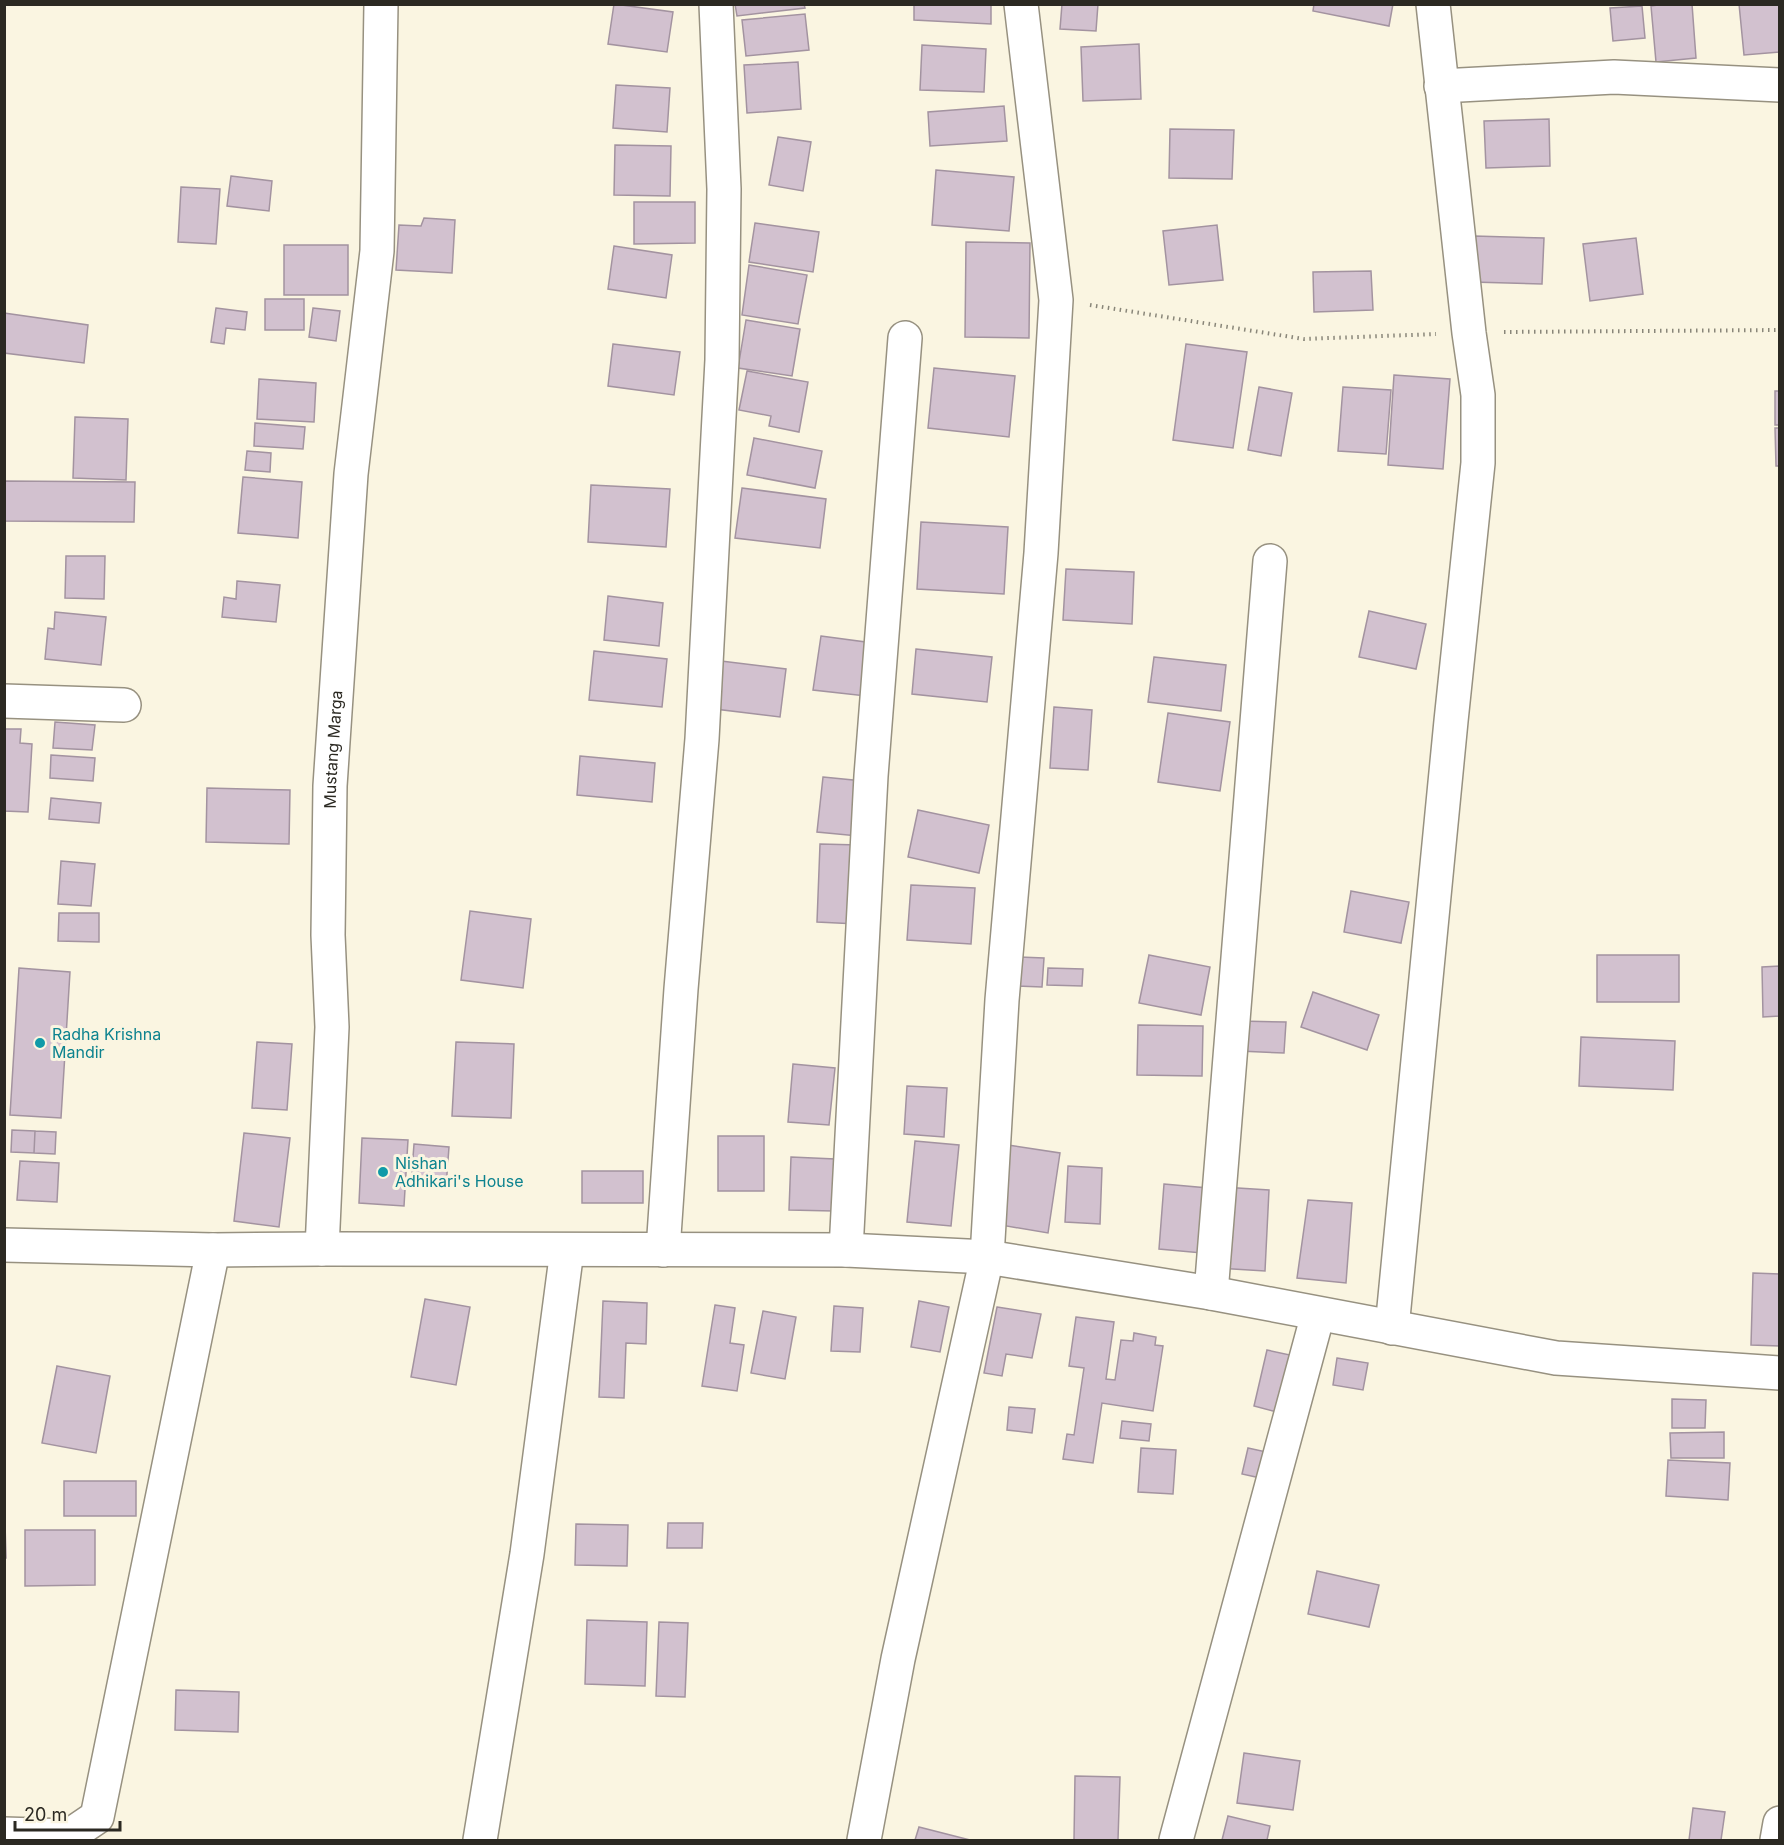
<svg xmlns="http://www.w3.org/2000/svg" width="1784" height="1845" font-family="Inter,sans-serif">
<rect width="100%" height="100%" fill="#faf5e1"/>
<path fill="#d2c1cf" stroke="#a393a0" stroke-width="1.5" d="M 614,4 L 673,12 L 667,52 L 608,44 Z
M 735,4 L 804,4 L 805,8 L 737,16 Z
M 914,4 L 991,4 L 991,24 L 914,20 Z
M 1062,4 L 1098,4 L 1096,31 L 1060,29 Z
M 1314,4 L 1393,4 L 1389,26 L 1313,11 Z
M 1665,4 L 1692,4 L 1696,58 L 1656,62 L 1651,6 Z
M 1739,4 L 1780,4 L 1780,52 L 1744,55 Z
M 1642,6 L 1645,38 L 1613,41 L 1610,8 Z
M 805,14 L 809,50 L 746,56 L 742,20 Z
M 1139,44 L 1141,99 L 1083,101 L 1081,47 Z
M 922,45 L 986,49 L 984,92 L 920,90 Z
M 798,62 L 801,109 L 747,113 L 744,65 Z
M 616,85 L 670,88 L 667,132 L 613,128 Z
M 1004,106 L 1007,141 L 930,146 L 928,112 Z
M 1549,119 L 1550,166 L 1486,168 L 1484,121 Z
M 1170,129 L 1234,130 L 1232,179 L 1169,178 Z
M 778,137 L 811,142 L 803,191 L 769,185 Z
M 615,145 L 671,146 L 670,196 L 614,195 Z
M 936,170 L 1014,177 L 1009,231 L 932,225 Z
M 231,176 L 272,181 L 269,211 L 227,206 Z
M 181,187 L 220,189 L 216,244 L 178,242 Z
M 634,202 L 695,202 L 695,243 L 634,244 Z
M 424,218 L 455,220 L 452,273 L 396,270 L 399,225 L 421,226 Z
M 755,223 L 819,232 L 813,272 L 749,262 Z
M 1217,225 L 1223,280 L 1169,285 L 1163,231 Z
M 1474,236 L 1544,238 L 1542,284 L 1472,282 Z
M 1636,238 L 1643,294 L 1590,301 L 1583,244 Z
M 966,242 L 1030,243 L 1029,338 L 965,337 Z
M 284,245 L 348,245 L 348,295 L 284,295 Z
M 614,246 L 672,255 L 666,298 L 608,289 Z
M 749,265 L 807,275 L 798,324 L 742,315 Z
M 1371,271 L 1373,310 L 1314,312 L 1313,272 Z
M 265,299 L 304,299 L 304,330 L 265,330 Z
M 216,308 L 247,312 L 245,330 L 226,328 L 224,344 L 211,342 Z
M 313,308 L 340,311 L 336,341 L 309,337 Z
M 4,313 L 88,325 L 84,363 L 4,353 Z
M 746,320 L 800,329 L 792,376 L 738,368 Z
M 613,344 L 680,352 L 674,395 L 608,386 Z
M 1186,344 L 1247,352 L 1233,448 L 1173,440 Z
M 934,368 L 1015,376 L 1009,437 L 928,428 Z
M 747,371 L 808,382 L 799,432 L 769,426 L 771,416 L 739,410 Z
M 1394,375 L 1450,379 L 1443,469 L 1388,465 Z
M 259,379 L 316,383 L 314,422 L 257,419 Z
M 1259,387 L 1292,393 L 1281,456 L 1248,450 Z
M 1343,387 L 1391,390 L 1386,454 L 1338,451 Z
M 1775,391 L 1780,391 L 1780,425 L 1775,425 Z
M 75,417 L 128,419 L 126,480 L 73,478 Z
M 255,423 L 305,427 L 303,449 L 254,446 Z
M 1775,428 L 1780,428 L 1780,466 L 1776,466 Z
M 754,438 L 822,451 L 815,488 L 747,475 Z
M 247,451 L 271,453 L 270,472 L 245,470 Z
M 243,477 L 302,482 L 298,538 L 238,533 Z
M 4,481 L 135,482 L 134,522 L 4,521 Z
M 591,485 L 670,489 L 666,547 L 588,542 Z
M 742,488 L 826,499 L 820,548 L 735,538 Z
M 921,522 L 1008,527 L 1004,594 L 917,589 Z
M 66,556 L 105,556 L 104,599 L 65,598 Z
M 1066,569 L 1134,572 L 1132,624 L 1063,620 Z
M 237,581 L 280,585 L 276,622 L 222,617 L 224,597 L 236,599 Z
M 608,596 L 663,603 L 659,646 L 604,640 Z
M 1369,611 L 1426,624 L 1416,669 L 1359,657 Z
M 55,612 L 106,617 L 101,665 L 45,659 L 48,628 L 54,629 Z
M 821,636 L 873,643 L 866,696 L 813,690 Z
M 916,649 L 992,657 L 987,702 L 912,694 Z
M 594,651 L 667,659 L 662,707 L 589,700 Z
M 1154,657 L 1226,665 L 1221,711 L 1148,702 Z
M 721,661 L 786,669 L 780,717 L 715,709 Z
M 1054,707 L 1092,710 L 1088,770 L 1050,768 Z
M 1168,713 L 1230,722 L 1220,791 L 1158,782 Z
M 55,722 L 95,725 L 92,750 L 53,748 Z
M 4,729 L 21,729 L 20,743 L 32,744 L 28,812 L 4,811 Z
M 51,755 L 95,758 L 93,781 L 50,778 Z
M 580,756 L 655,763 L 652,802 L 577,795 Z
M 823,777 L 863,781 L 858,836 L 817,832 Z
M 207,788 L 290,790 L 289,844 L 206,842 Z
M 51,798 L 101,803 L 99,823 L 49,819 Z
M 918,810 L 989,825 L 979,873 L 908,857 Z
M 820,844 L 859,845 L 857,924 L 817,922 Z
M 61,861 L 95,864 L 91,906 L 58,904 Z
M 911,885 L 975,888 L 971,944 L 907,940 Z
M 1351,891 L 1409,902 L 1401,943 L 1344,932 Z
M 470,911 L 531,919 L 523,988 L 461,980 Z
M 59,913 L 99,913 L 99,942 L 58,941 Z
M 1149,955 L 1210,967 L 1201,1015 L 1139,1003 Z
M 1597,955 L 1679,955 L 1679,1002 L 1597,1002 Z
M 1019,957 L 1044,958 L 1042,987 L 1017,986 Z
M 1780,966 L 1780,1016 L 1763,1017 L 1762,967 Z
M 19,968 L 70,972 L 61,1118 L 10,1115 Z
M 1048,968 L 1083,969 L 1082,986 L 1047,985 Z
M 1313,992 L 1379,1015 L 1367,1050 L 1301,1027 Z
M 1240,1021 L 1286,1022 L 1284,1053 L 1239,1051 Z
M 1138,1025 L 1203,1026 L 1202,1076 L 1137,1075 Z
M 1581,1037 L 1675,1041 L 1673,1090 L 1579,1086 Z
M 257,1042 L 292,1044 L 287,1110 L 252,1108 Z
M 456,1042 L 514,1044 L 511,1118 L 452,1116 Z
M 793,1064 L 835,1068 L 829,1125 L 788,1122 Z
M 907,1086 L 947,1088 L 944,1137 L 904,1134 Z
M 12,1130 L 35,1131 L 34,1153 L 11,1152 Z
M 35,1131 L 56,1132 L 55,1154 L 34,1153 Z
M 244,1133 L 290,1138 L 279,1227 L 234,1221 Z
M 718,1136 L 764,1136 L 764,1191 L 718,1191 Z
M 362,1138 L 408,1140 L 404,1206 L 359,1203 Z
M 915,1141 L 959,1145 L 951,1226 L 907,1222 Z
M 414,1144 L 449,1147 L 446,1187 L 411,1184 Z
M 1008,1145 L 1060,1153 L 1048,1233 L 995,1224 Z
M 791,1157 L 835,1159 L 833,1211 L 789,1210 Z
M 20,1161 L 59,1163 L 57,1202 L 17,1200 Z
M 1068,1166 L 1102,1168 L 1100,1224 L 1065,1222 Z
M 582,1171 L 643,1171 L 643,1203 L 582,1203 Z
M 1164,1184 L 1208,1188 L 1202,1253 L 1159,1249 Z
M 1222,1187 L 1269,1190 L 1265,1271 L 1217,1268 Z
M 1308,1200 L 1352,1203 L 1346,1283 L 1297,1278 Z
M 1753,1273 L 1780,1274 L 1780,1346 L 1751,1345 Z
M 425,1299 L 470,1307 L 456,1385 L 411,1377 Z
M 603,1301 L 647,1303 L 646,1344 L 626,1343 L 624,1398 L 599,1397 Z
M 919,1301 L 949,1307 L 940,1352 L 911,1347 Z
M 715,1305 L 735,1308 L 730,1343 L 744,1345 L 737,1391 L 702,1386 Z
M 834,1306 L 863,1308 L 860,1352 L 831,1351 Z
M 997,1307 L 1041,1314 L 1032,1358 L 1006,1354 L 1002,1376 L 984,1373 Z
M 763,1311 L 796,1317 L 785,1379 L 751,1373 Z
M 1076,1317 L 1114,1322 L 1106,1379 L 1115,1380 L 1121,1340 L 1133,1341 L 1134,1333 L 1156,1337 L 1155,1345 L 1163,1346 L 1153,1411 L 1102,1403 L 1093,1463 L 1063,1459 L 1067,1434 L 1074,1435 L 1084,1368 L 1069,1366 Z
M 1267,1350 L 1290,1355 L 1277,1412 L 1254,1406 Z
M 1337,1358 L 1368,1363 L 1363,1390 L 1333,1385 Z
M 57,1366 L 110,1376 L 96,1453 L 42,1443 Z
M 1672,1399 L 1706,1400 L 1705,1428 L 1672,1428 Z
M 1009,1407 L 1035,1409 L 1032,1433 L 1007,1430 Z
M 1122,1421 L 1151,1424 L 1149,1441 L 1120,1438 Z
M 1724,1432 L 1724,1458 L 1671,1458 L 1670,1433 Z
M 1141,1448 L 1176,1450 L 1173,1494 L 1138,1492 Z
M 1248,1448 L 1271,1453 L 1265,1479 L 1242,1474 Z
M 1668,1460 L 1730,1463 L 1728,1500 L 1666,1496 Z
M 64,1481 L 136,1481 L 136,1516 L 64,1516 Z
M 4,1523 L 5,1523 L 6,1558 L 4,1558 Z
M 668,1523 L 703,1523 L 702,1548 L 667,1548 Z
M 576,1524 L 628,1525 L 627,1566 L 575,1565 Z
M 25,1530 L 95,1530 L 95,1585 L 25,1586 Z
M 1317,1571 L 1379,1585 L 1369,1627 L 1308,1614 Z
M 587,1620 L 647,1622 L 645,1686 L 585,1684 Z
M 659,1622 L 688,1623 L 685,1697 L 656,1696 Z
M 176,1690 L 239,1692 L 238,1732 L 175,1730 Z
M 1244,1753 L 1300,1761 L 1293,1810 L 1237,1803 Z
M 1075,1776 L 1120,1777 L 1118,1840 L 1074,1840 Z
M 1693,1808 L 1725,1812 L 1721,1840 L 1689,1840 Z
M 1228,1816 L 1270,1826 L 1267,1840 L 1222,1840 Z
M 919,1827 L 970,1840 L 915,1840 Z"/>
<g fill="none" stroke-linecap="round" stroke-linejoin="round">
<defs>
<g id="minor">
<path d="M 1441,86 L 1614,77 L 1780,85"/>
<path d="M 4,701 L 124,705"/>
<path d="M 4,1245 L 213,1250 L 322,1249 L 846,1250 L 987,1257 L 1211,1293 L 1556,1358 L 1780,1373"/>
<path id="s1" d="M 322,1249 L 332,1027 L 328,935 L 330,786 L 351,474 L 377,251 L 381,4"/>
<path d="M 663,1250 L 681,989 L 702,739 L 722,360 L 724,189 L 716,4"/>
<path d="M 846,1250 L 871,776 L 905,338"/>
<path d="M 1211,1293 L 1270,561"/>
<path d="M 1392,1328 L 1451,721 L 1478,463 L 1478,395 L 1469,333 L 1433,4"/>
<path d="M 4,1834 L 69,1836 L 97,1817 L 213,1250"/>
<path d="M 480,1840 L 527,1554 L 567,1250"/>
<path d="M 864,1840 L 898,1659 L 987,1257 L 1002,1000 L 1041,553 L 1056,300 L 1021,4"/>
<path d="M 1176,1840 L 1318,1314"/>
<path d="M 1777,1840 L 1780,1823"/>
</g>
</defs>
<use href="#minor" stroke="#979180" stroke-width="36"/>
<path stroke="#898679" stroke-width="4" stroke-dasharray="1.5 4.5" stroke-linecap="butt" d="M 1090,305 L 1304,339 L 1436,334
M 1504,332 L 1780,330"/>
<use href="#minor" stroke="#fff" stroke-width="33"/>
</g>
<g fill="#0f9aa8" stroke="#faf5e1" stroke-width="2">
<circle cx="40" cy="1043" r="6"/>
<circle cx="383" cy="1172" r="6"/>
</g>
<g text-anchor="middle" dominant-baseline="central" stroke-width="6" stroke-linejoin="round" paint-order="stroke">
<g font-size="16" fill="#2b2922" stroke="#faf5e1">
<text stroke="none"><textPath href="#s1" startOffset="500">Mustang Marga</textPath></text>
</g>
<g font-size="16" fill="#0d838f" stroke="#faf5e1" text-anchor="start">
<text x="52" y="1034">Radha Krishna<tspan x="52" dy="18">Mandir</tspan></text>
<text x="395" y="1163">Nishan<tspan x="395" dy="18">Adhikari's House</tspan></text>
</g>
</g>
<rect width="1784" height="1845" fill="none" stroke="#2b2922" stroke-width="12"/>
<path d="M15 1821v9h105v-9" fill="none" stroke="#2b2922" stroke-width="3"/>
<text x="24" y="1821" font-size="18" fill="#2b2922" stroke="#faf5e1" stroke-width="4.5" paint-order="stroke">20 m</text>
</svg>
